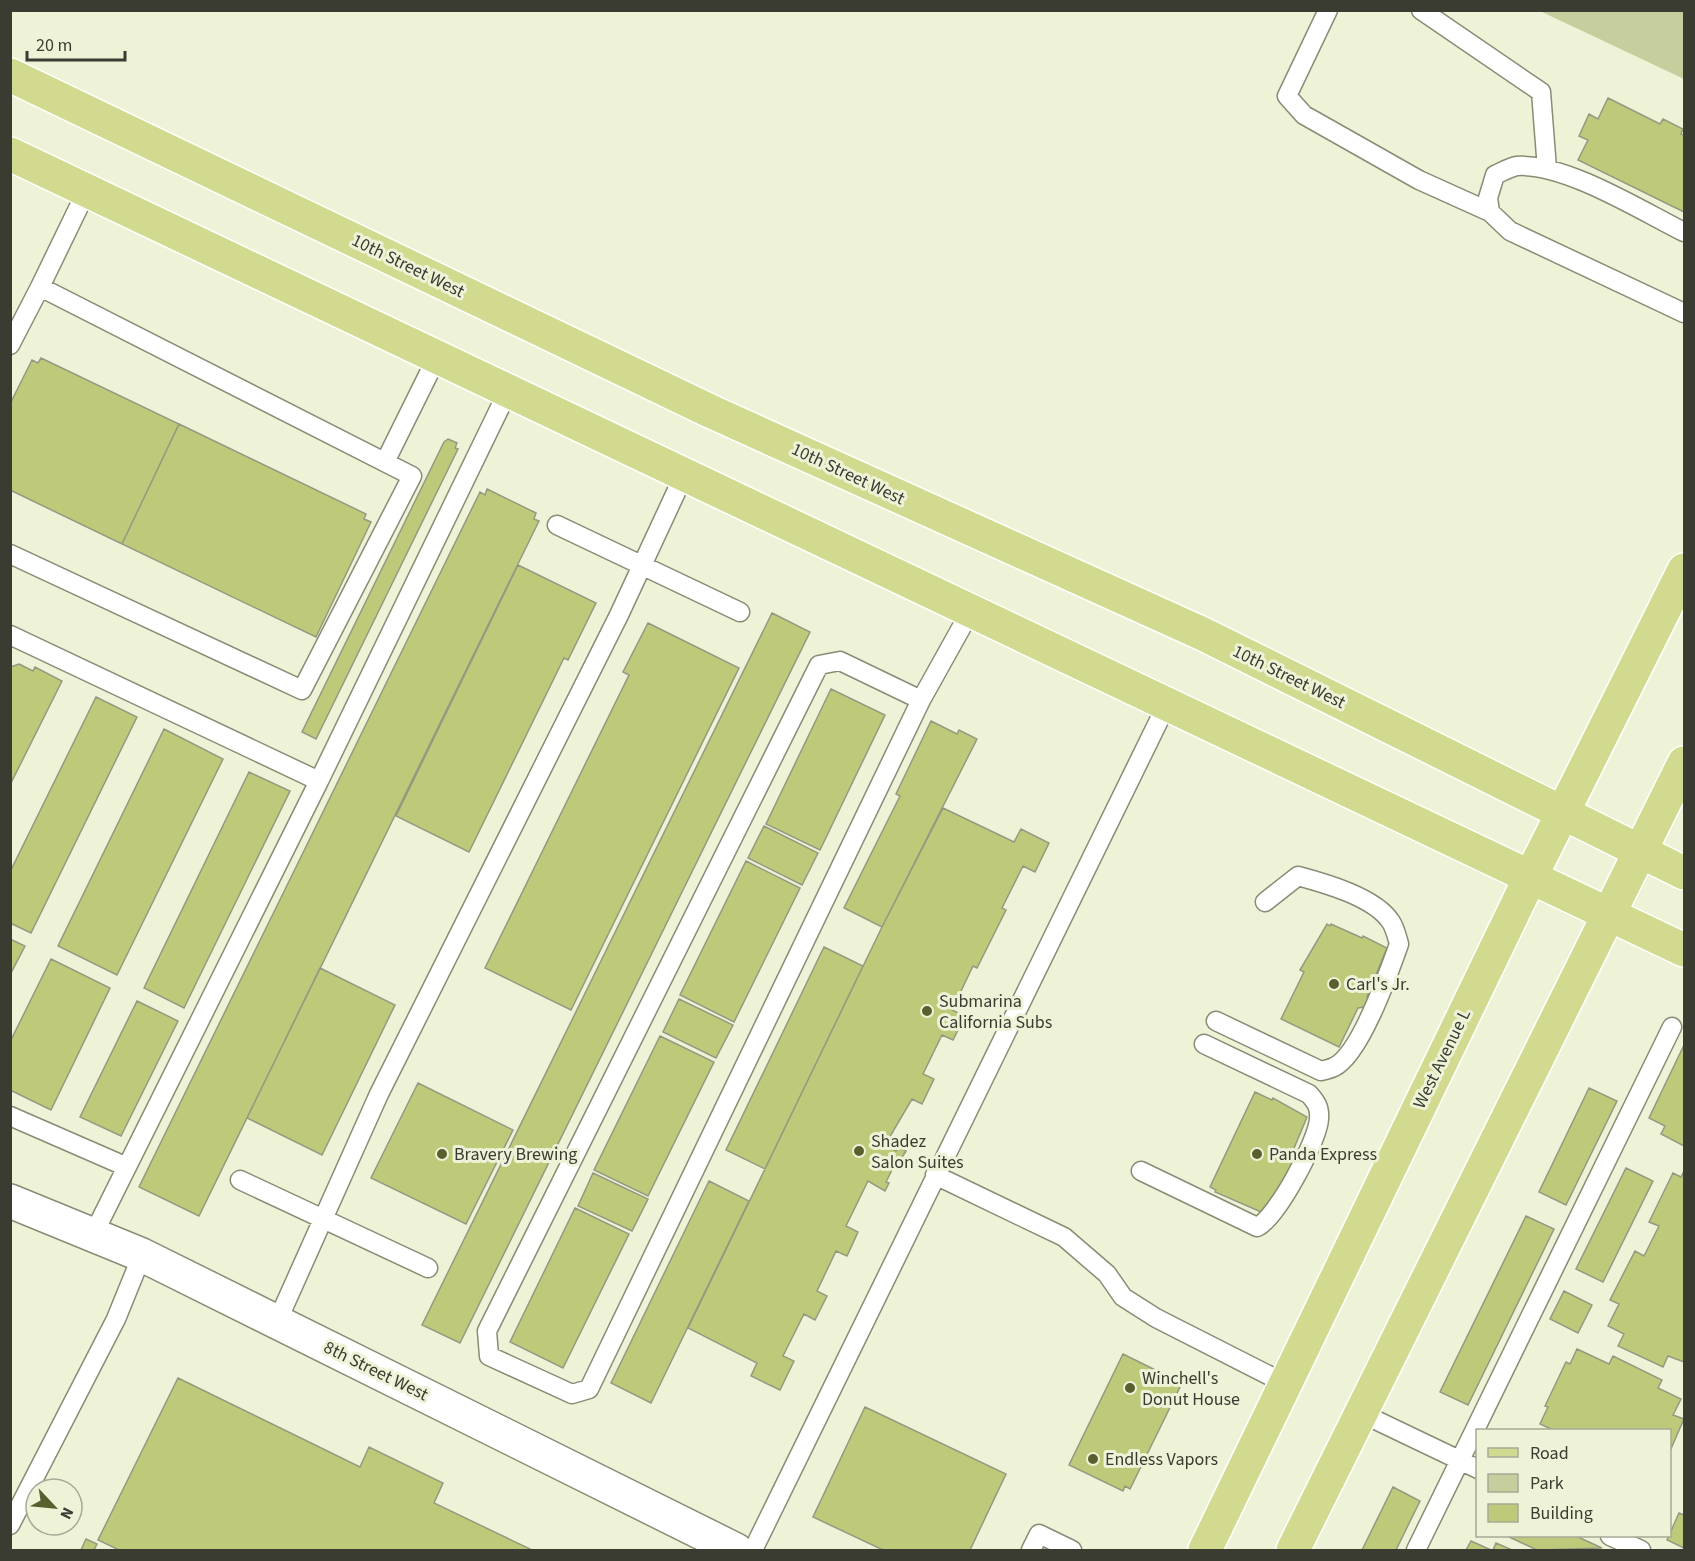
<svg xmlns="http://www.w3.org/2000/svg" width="1695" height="1561" font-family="'Source Sans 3',sans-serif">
<rect width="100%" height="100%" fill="#eef3d8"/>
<path fill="#c6ce9e" d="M 1540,11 L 1684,11 L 1684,79 Z"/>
<path fill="#bec979" stroke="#959981" stroke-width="1.5" d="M 1608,98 L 1660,124 L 1663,119 L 1683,129 L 1681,134 L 1684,135 L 1684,212 L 1578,160 L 1588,140 L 1579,136 L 1589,114 L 1598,119 Z
M 41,358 L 179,424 L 122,544 L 10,490 L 10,404 L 32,360 L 38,363 Z
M 179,424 L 366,514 L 364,519 L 371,522 L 316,637 L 122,544 Z
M 448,439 L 457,443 L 455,448 L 458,449 L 316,739 L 302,732 L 444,442 Z
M 487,489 L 536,513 L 534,519 L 539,521 L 199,1216 L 139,1187 L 480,492 L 485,495 Z
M 518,565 L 596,603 L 568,660 L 564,658 L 469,852 L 396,816 Z
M 772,613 L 810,632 L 460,1343 L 422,1325 Z
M 648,623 L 739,668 L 571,1010 L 485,968 L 629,675 L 623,672 Z
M 19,664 L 33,671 L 35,667 L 62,681 L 10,785 L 10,667 Z
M 831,689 L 885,715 L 820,850 L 766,824 Z
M 96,697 L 137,717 L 31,933 L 10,923 L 10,872 Z
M 931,721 L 957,734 L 959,730 L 977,739 L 882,927 L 844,908 L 900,796 L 896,794 Z
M 164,729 L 223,759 L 117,975 L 58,946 Z
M 249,772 L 290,791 L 184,1008 L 144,988 Z
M 943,808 L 1014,842 L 1021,829 L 1049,843 L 1035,872 L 1023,866 L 1002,908 L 1006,910 L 977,968 L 973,966 L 952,1010 L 965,1016 L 953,1040 L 942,1035 L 923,1074 L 934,1079 L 922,1104 L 912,1099 L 885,1145 L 896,1151 L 898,1147 L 906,1151 L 901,1159 L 898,1158 L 886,1182 L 889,1183 L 885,1191 L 868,1181 L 846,1226 L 858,1232 L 847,1256 L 836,1251 L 817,1291 L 827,1296 L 815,1320 L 804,1314 L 783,1356 L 794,1361 L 780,1390 L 751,1376 L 757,1363 L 688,1328 L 882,927 Z
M 764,826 L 818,853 L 802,885 L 748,858 Z
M 746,861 L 800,888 L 734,1022 L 680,995 Z
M 1327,924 L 1330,926 L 1331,924 L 1362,938 L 1363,936 L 1387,948 L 1375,977 L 1372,976 L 1366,990 L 1369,992 L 1367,997 L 1370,998 L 1364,1007 L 1358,1008 L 1339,1047 L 1281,1019 L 1304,972 L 1300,970 Z
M 10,939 L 25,946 L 10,975 Z
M 824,947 L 863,966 L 765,1169 L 726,1150 Z
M 51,959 L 110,988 L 51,1110 L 10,1090 L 10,1042 Z
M 320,968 L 395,1005 L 322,1155 L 247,1118 Z
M 679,999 L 733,1025 L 716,1058 L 663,1032 Z
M 137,1001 L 178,1021 L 121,1136 L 80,1117 Z
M 660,1036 L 714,1062 L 648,1196 L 594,1170 Z
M 1684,1045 L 1684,1146 L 1661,1134 L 1665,1126 L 1649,1118 Z
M 418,1083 L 513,1130 L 466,1224 L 371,1178 Z
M 1589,1088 L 1617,1101 L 1566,1205 L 1539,1192 Z
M 1255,1092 L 1272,1100 L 1273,1098 L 1307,1117 L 1292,1153 L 1289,1152 L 1288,1155 L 1295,1158 L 1268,1215 L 1215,1192 L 1216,1190 L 1210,1187 Z
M 1626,1168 L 1653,1181 L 1603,1282 L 1576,1269 Z
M 1684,1171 L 1684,1362 L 1668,1356 L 1663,1367 L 1618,1346 L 1624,1334 L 1608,1326 L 1619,1304 L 1610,1300 L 1635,1251 L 1644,1256 L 1659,1226 L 1649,1222 L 1673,1173 L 1681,1177 Z
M 593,1173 L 648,1199 L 632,1231 L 578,1206 Z
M 709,1181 L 749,1201 L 651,1403 L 611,1383 Z
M 575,1208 L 629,1234 L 563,1368 L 510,1342 Z
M 1526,1216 L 1554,1229 L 1468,1405 L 1440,1392 Z
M 1564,1291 L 1592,1305 L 1578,1333 L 1550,1319 Z
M 1577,1349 L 1609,1364 L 1613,1356 L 1662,1380 L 1658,1388 L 1681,1399 L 1673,1415 L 1684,1419 L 1670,1451 L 1670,1430 L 1553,1430 L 1540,1424 L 1548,1407 L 1545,1406 L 1566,1362 L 1570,1364 Z
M 1123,1354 L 1182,1383 L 1130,1489 L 1125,1486 L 1123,1491 L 1069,1465 Z
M 178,1378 L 360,1467 L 369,1447 L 443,1483 L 434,1503 L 532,1550 L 119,1550 L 98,1540 Z
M 865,1407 L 1006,1474 L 970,1550 L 883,1550 L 813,1517 Z
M 1393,1487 L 1420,1501 L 1396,1550 L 1362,1550 Z
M 1679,1513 L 1684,1515 L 1684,1548 L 1667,1540 Z
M 1507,1536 L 1576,1536 L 1602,1548 L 1537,1550 Z
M 86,1539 L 97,1544 L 94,1550 L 81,1550 Z
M 1471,1541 L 1491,1550 L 1466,1550 Z
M 1496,1543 L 1512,1550 L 1493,1550 Z"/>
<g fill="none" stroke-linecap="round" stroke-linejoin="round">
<defs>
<path id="service" d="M 1328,10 L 1287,96 L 1304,115 L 1419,180 L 1490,212 L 1510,231 L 1684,313
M 1421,10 L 1541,92 L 1547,169
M 1490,212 L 1488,198 L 1495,175 C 1502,172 1510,167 1517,166 C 1565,163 1640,210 1684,232
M 40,287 L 87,190
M 10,345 L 40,287 L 412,476 L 302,690 L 10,554
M 385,462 L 437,357
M 557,525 L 740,612
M 10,635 L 319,781 L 93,1235
M 921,700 L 840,661 L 819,665 L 487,1331 L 489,1356 L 572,1394 L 589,1389 L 921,700 L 970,612
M 319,781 L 508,391
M 1216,1021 L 1321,1071 C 1325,1070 1330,1069 1334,1067 C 1360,1055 1389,972 1399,944 C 1397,937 1395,928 1391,922 C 1375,897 1324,883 1298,876 L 1265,902
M 10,1116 L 127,1167
M 1141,1171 L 1257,1227 C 1277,1218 1318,1140 1319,1119 C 1320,1107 1316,1102 1309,1094 L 1204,1044
M 935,1175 L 1064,1237 L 1107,1274 L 1123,1297 L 1156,1318 L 1284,1383
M 240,1180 L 428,1268
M 277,1322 L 379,1094 L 619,615 L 684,475
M 1361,1413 L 1478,1469
M 10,1525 L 116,1319 L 142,1255
M 1610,1536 L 1641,1550
M 753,1550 L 1166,706
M 1031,1550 L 1039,1534 L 1072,1550
M 1416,1550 L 1672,1027"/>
<path id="minor" d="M 10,1201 L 142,1255 L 736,1550"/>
<path id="primary" d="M 10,75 L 710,411 L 1203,634 L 1684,873
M 10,154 L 1684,950
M 1205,1550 L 1530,878 L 1684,570
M 1293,1550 L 1684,763"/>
</defs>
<use href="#service" stroke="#888c74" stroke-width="21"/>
<use href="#minor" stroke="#888c74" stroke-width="36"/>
<use href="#primary" stroke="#fff" stroke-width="36"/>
<use href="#service" stroke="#fff" stroke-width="18"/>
<use href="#minor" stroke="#fff" stroke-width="33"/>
<use href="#primary" stroke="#d2da8f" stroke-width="33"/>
</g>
<g fill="#595f2d" stroke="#eef3d8" stroke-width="2">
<circle cx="1334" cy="984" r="6"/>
<circle cx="927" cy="1011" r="6"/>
<circle cx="859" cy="1151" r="6"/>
<circle cx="442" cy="1154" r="6"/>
<circle cx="1257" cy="1154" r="6"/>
<circle cx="1130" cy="1388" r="6"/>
<circle cx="1093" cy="1459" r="6"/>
</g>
<g text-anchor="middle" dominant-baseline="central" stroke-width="6" stroke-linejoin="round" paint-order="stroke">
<g font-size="18" fill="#3a3c32" stroke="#eef3d8">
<text transform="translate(408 266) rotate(26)">10th Street West</text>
<text transform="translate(848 474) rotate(25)">10th Street West</text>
<text transform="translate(1289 677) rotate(26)">10th Street West</text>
<text transform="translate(1442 1059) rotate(-64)">West Avenue L</text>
<text transform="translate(376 1371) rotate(26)">8th Street West</text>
</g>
<g font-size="18" fill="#3a3c32" stroke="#eef3d8" text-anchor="start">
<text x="1346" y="984">Carl's Jr.</text>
<text x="939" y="1001">Submarina<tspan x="939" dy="21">California Subs</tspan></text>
<text x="871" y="1141">Shadez<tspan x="871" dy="21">Salon Suites</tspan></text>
<text x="454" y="1154">Bravery Brewing</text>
<text x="1269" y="1154">Panda Express</text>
<text x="1142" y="1378">Winchell's<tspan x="1142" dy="21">Donut House</tspan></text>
<text x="1105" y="1459">Endless Vapors</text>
</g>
</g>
<rect width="1695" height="1561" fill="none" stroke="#3a3c32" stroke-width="24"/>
<rect x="1476" y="1429" width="195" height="108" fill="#eef3d8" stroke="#a6aa96" stroke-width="1.5"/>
<rect x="1488" y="1448" width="30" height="9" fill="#d2da8f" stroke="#a6aa96" stroke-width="1.5"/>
<text x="1530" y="1459" font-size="18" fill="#3a3c32">Road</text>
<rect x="1488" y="1474" width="30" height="18" fill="#c6ce9e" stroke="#a6aa96" stroke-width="1.5"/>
<text x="1530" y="1489" font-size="18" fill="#3a3c32">Park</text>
<rect x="1488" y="1504" width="30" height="18" fill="#bec979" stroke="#a6aa96" stroke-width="1.5"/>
<text x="1530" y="1519" font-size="18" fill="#3a3c32">Building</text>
<g transform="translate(54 1507) rotate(116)"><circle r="28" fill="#eef3d8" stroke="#a6aa96" stroke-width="1.5"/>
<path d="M0-4.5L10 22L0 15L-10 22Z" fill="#595f2d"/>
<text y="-9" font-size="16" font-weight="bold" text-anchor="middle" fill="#3a3c32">N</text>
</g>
<path d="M27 51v9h98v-9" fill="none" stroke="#3a3c32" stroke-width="3"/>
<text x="36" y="51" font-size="18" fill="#3a3c32" stroke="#eef3d8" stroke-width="4.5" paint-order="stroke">20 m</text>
</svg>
